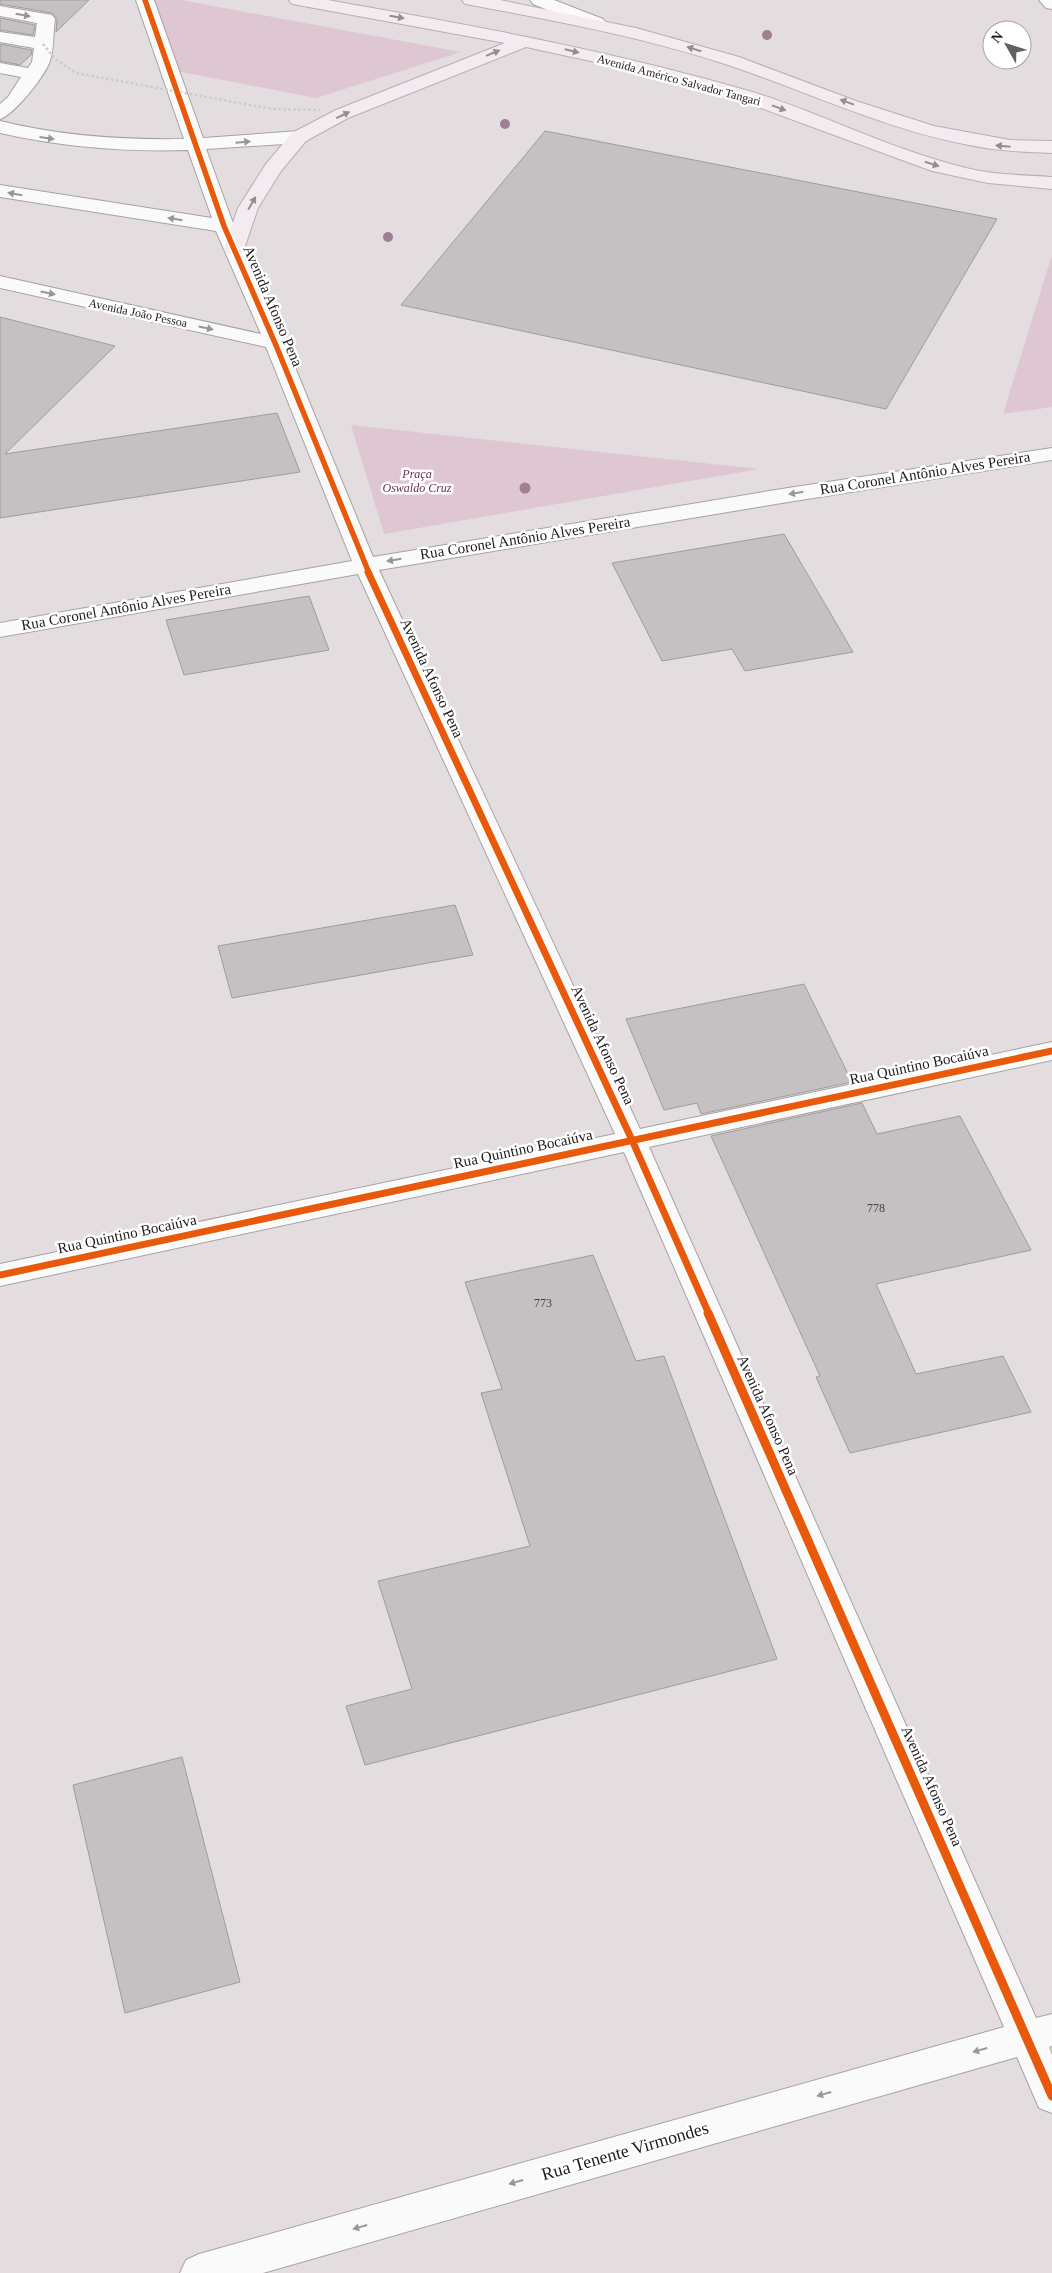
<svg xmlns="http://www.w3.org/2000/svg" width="1052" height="2273" font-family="Georgia,serif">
<rect width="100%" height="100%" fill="#e3dde0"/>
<path fill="#dec6d3" d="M 145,0 L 181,0 L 461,52 L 316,98 L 171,70 Z
M 1052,255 L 1052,407 L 1003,414 Z
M 351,425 L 759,469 L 384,534 Z"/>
<path fill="#c5c0c2" stroke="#9f9a9d" d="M 0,0 L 89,0 L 56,32 L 57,19 L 52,13 L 0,4 Z
M 0,18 L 35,25 L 33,35 L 0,30 Z
M 0,44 L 32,50 L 31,55 L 20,65 L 0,61 Z
M 545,131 L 997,219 L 886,409 L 401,305 Z
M 0,317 L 115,346 L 5,454 L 277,413 L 300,472 L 0,518 Z
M 784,534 L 853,652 L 745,671 L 732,649 L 662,661 L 612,563 Z
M 309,596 L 329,650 L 184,675 L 166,620 Z
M 455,905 L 473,955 L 232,998 L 218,946 Z
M 804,984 L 852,1082 L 701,1114 L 697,1103 L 664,1110 L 626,1019 Z
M 862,1103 L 877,1134 L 960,1116 L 1031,1250 L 876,1284 L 916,1374 L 1003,1356 L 1031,1412 L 850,1453 L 816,1377 L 820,1376 L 711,1136 Z
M 593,1255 L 636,1361 L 664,1356 L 777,1659 L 365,1765 L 346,1706 L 412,1689 L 378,1581 L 530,1546 L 481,1393 L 502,1389 L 465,1282 Z
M 182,1757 L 240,1982 L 125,2013 L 73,1785 Z"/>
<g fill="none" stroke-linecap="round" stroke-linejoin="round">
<defs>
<path id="minor" d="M 136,0 L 154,0 L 203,138 L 299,131 L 306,133 L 308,137 L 306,141 L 299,143 L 206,149 L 234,226 L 285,343 L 373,557 L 788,488 L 1052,448 L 1052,460 L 788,502 L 379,570 L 640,1129 L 1052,1042 L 1052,1060 L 649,1147 L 1036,2018 L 1052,2014 L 1052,2046 L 1049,2047 L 1052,2055 L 1052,2113 L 1039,2108 L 1017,2057 L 263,2273 L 180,2273 L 186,2260 L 199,2254 L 1004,2027 L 624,1152 L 0,1286 L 0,1264 L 615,1134 L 358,574 L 0,637 L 0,623 L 352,561 L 266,347 L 0,288 L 0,276 L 261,334 L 216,231 L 0,197 L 0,185 L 212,218 L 188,150 C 124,152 62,147 0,133 L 0,121 C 61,136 121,140 184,139 Z
M 530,0 L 554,0 L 603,19 L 606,23 L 603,27 L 591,27 L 533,4 Z
M 1039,0 L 1052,0 L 1052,9 L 1046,8 Z
M 0,6 L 46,14 L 52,15 L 55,19 C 53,32 54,49 50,61 C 45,76 14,115 0,119 L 0,104 L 8,97 L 21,77 L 0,73 L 0,63 L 28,68 L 32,62 L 34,48 L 0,42 L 0,32 L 35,37 L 37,23 L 0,16 Z"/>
<path id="major" d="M 289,0 L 328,0 L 355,5 C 487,28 619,53 749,91 C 822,113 891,150 966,168 C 994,175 1023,175 1052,177 L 1052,189 L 988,183 L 932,171 L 739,100 L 632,70 L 526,47 L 348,118 L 306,141 L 281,171 L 258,208 L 244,249 L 241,253 L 227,253 L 224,249 L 238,208 L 266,164 L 292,133 L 336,110 L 505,43 L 298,5 L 292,4 Z
M 462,0 L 500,0 L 636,28 L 739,57 L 856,101 L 934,126 L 1010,140 L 1052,141 L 1052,153 C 1024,152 997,151 969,145 C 884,129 807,91 725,64 C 642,37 557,21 471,5 L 465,4 Z"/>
</defs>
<use href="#minor" stroke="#a6a2a4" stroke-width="2"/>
<use href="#major" stroke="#baacb4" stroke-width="2"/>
<use href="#minor" fill="#fbfafa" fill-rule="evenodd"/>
<use href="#major" fill="#f3ebf0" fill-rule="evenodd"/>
<path stroke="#cccacc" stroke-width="2.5" stroke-dasharray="2.5 2.5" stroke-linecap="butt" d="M 43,44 L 55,59 L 76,73 L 272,109 L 320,110"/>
<defs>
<path id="cycleway-far2" d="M 145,0 L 224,226 L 275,343 L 369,573"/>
<path id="cycleway-far1" d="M 368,572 L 632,1140 L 709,1314
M 0,1275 L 1052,1051"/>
<path id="cycleway" d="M 708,1313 L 1052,2096"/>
</defs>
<use href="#cycleway-far2" stroke="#fff" stroke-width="8"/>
<use href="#cycleway-far1" stroke="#fff" stroke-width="10"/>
<use href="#cycleway" stroke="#fff" stroke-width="12"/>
<use href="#cycleway-far2" stroke="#e8590c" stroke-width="5.5"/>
<use href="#cycleway-far1" stroke="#e8590c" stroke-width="7"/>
<use href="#cycleway" stroke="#e8590c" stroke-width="9"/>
</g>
<g fill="#a07e94">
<circle cx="767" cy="35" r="5"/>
<circle cx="505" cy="124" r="5"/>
<circle cx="388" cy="237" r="5"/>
<circle cx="525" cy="488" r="5.5"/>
</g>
<defs><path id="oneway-solid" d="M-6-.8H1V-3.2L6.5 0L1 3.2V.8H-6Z" transform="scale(1.25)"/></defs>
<g fill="#989697">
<use href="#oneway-solid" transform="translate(23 15) rotate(10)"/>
<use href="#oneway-solid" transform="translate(47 138) rotate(8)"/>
<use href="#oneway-solid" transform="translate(243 142) rotate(-5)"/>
<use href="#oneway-solid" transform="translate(15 194) rotate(-170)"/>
<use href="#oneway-solid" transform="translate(175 219) rotate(-171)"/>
<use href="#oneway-solid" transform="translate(48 293) rotate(12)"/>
<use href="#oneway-solid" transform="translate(206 328) rotate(12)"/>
<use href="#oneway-solid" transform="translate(796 493) rotate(171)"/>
<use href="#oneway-solid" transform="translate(394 560) rotate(171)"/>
<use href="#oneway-solid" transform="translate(980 2050) rotate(164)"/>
<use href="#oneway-solid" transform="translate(824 2094) rotate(164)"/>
<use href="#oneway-solid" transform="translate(516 2182) rotate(164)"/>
<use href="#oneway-solid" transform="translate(360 2227) rotate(164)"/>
</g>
<g fill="#948d91">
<use href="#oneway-solid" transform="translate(397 17) rotate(10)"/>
<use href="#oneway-solid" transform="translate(694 49) rotate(-163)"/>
<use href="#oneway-solid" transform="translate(572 51) rotate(13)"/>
<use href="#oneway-solid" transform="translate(493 53) rotate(-22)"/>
<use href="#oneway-solid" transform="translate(847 102) rotate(-160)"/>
<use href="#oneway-solid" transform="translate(779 108) rotate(20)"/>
<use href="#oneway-solid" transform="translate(343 115) rotate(-25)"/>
<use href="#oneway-solid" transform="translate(1003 146) rotate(-175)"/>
<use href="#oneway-solid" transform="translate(932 164) rotate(17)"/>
<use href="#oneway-solid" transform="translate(252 203) rotate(-60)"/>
</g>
<g text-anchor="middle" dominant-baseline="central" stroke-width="5" stroke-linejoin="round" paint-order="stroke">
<g font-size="12" fill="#1f1b1d" stroke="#fff">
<text transform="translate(679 80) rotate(15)">Avenida Américo Salvador Tangari</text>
<text transform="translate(138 313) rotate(12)">Avenida João Pessoa</text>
</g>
<g font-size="12" font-style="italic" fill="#6a3055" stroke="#fff">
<text x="417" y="474">Praça<tspan x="417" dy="14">Oswaldo Cruz</tspan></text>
</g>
<g font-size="12" fill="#484446">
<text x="876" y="1208">778</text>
<text x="543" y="1303">773</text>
</g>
<g font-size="15" fill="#1f1b1d" stroke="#fff">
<text transform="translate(273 306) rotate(67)">Avenida Afonso Pena</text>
<text transform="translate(925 473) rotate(-9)">Rua Coronel Antônio Alves Pereira</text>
<text transform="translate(525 538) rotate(-9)">Rua Coronel Antônio Alves Pereira</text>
<text transform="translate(126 607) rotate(-10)">Rua Coronel Antônio Alves Pereira</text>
<text transform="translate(432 678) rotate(65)">Avenida Afonso Pena</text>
<text transform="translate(603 1045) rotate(65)">Avenida Afonso Pena</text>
<text transform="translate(919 1065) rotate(-12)">Rua Quintino Bocaiúva</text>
<text transform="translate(523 1149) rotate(-12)">Rua Quintino Bocaiúva</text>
<text transform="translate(127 1234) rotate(-12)">Rua Quintino Bocaiúva</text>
<text transform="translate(768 1415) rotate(66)">Avenida Afonso Pena</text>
<text transform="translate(932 1786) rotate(66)">Avenida Afonso Pena</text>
</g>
<g font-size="18" fill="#1f1b1d" stroke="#fff">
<text transform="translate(625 2151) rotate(-16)">Rua Tenente Virmondes</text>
</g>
</g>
<g transform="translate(1007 45) rotate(309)"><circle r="24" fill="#ffffff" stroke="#a5a4a5"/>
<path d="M0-4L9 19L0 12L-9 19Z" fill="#645f61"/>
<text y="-8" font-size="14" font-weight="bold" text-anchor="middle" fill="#1f1b1d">N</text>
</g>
</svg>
